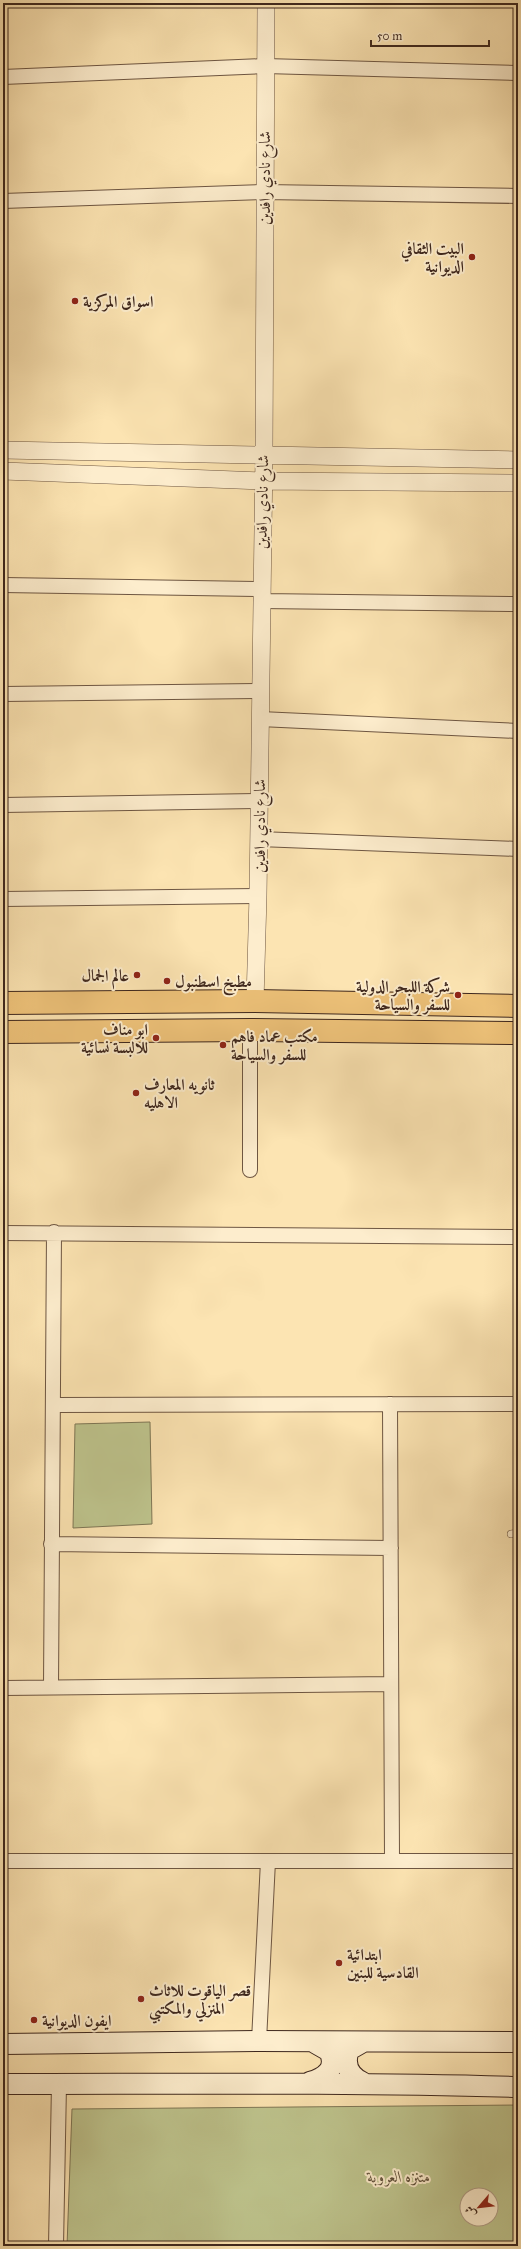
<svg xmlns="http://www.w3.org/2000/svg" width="521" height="2249" font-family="'IM FELL Great Primer',Amiri,serif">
<rect width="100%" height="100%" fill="#fce4b2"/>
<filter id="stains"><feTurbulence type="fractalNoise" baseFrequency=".005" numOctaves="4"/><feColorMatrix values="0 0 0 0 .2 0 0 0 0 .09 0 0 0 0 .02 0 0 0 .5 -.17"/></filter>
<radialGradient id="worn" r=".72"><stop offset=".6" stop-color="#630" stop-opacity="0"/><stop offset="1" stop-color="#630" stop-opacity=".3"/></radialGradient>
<path fill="#bec48d" stroke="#7e7655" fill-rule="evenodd" d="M 150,1422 L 152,1524 L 73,1528 L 75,1424 Z
M 518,2105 L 518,2246 L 67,2246 L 72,2109 ZM 467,2195 L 491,2195 L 491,2219 L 467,2219 Z"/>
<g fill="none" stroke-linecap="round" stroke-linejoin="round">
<defs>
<path id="service" d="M 511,1534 L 518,1533"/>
<path id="minor" d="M 3,77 L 265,66 L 518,73
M 3,201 L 264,192 L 518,196
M 3,585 L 261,589
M 261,601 L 518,604
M 3,694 L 260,691
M 260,719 L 518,731
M 3,805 L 259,801
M 259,839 L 518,849
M 3,899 L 258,896
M 250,1030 L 250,1170
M 3,1233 L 518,1237
M 390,1404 L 392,1860
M 53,1405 L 518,1404
M 51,1544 L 391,1548
M 51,1687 L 54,1232
M 3,1688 L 391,1684
M 3,1861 L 518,1861
M 259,2041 L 268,1861
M 56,2246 L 59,2084"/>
<path id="tertiary" d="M 3,450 L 518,460
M 3,471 L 262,481 L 518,483
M 255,1001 L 258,896 L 264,456 L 266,3"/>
<path id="secondary" d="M 363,2042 L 349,2050 C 343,2065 350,2077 364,2083
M 3,2044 L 259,2041 L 518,2042
M 310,2082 C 325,2078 338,2068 329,2051 L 315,2043
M 3,2084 C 175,2084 346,2082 518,2087"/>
<path id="primary" d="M 3,1003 L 255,1001 L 518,1006
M 3,1032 L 250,1030 L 518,1033"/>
</defs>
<use href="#service" stroke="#6e5642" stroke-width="8"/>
<use href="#minor" stroke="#6e5642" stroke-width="16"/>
<use href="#tertiary" stroke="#6e5642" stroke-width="18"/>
<use href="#secondary" stroke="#3e271d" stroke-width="22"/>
<use href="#primary" stroke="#3e271d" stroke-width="24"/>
<use href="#service" stroke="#fdedcd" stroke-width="7"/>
<use href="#minor" stroke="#fdedcd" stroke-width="14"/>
<use href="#tertiary" stroke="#fdedcd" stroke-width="17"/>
<use href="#secondary" stroke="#fdedcd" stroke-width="20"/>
<use href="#primary" stroke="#eec279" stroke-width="22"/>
</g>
<g fill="#8f2418" stroke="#fdedcd" stroke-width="1.5">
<circle cx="472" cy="257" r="4"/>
<circle cx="75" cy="301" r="4"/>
<circle cx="137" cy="975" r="4"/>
<circle cx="167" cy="981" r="4"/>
<circle cx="458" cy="995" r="4"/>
<circle cx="156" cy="1038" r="4"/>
<circle cx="223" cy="1045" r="4"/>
<circle cx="136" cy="1093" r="4"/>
<circle cx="339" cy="1963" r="4"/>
<circle cx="141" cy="1999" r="4"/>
<circle cx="34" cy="2020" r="4"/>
</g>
<g text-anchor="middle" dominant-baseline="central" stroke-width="4" stroke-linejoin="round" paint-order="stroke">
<g font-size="16" fill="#3e271d" stroke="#fdedcd">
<text transform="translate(264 178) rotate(-90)">شارع نادي رافدين</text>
<text transform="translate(262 502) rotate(-89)">شارع نادي رافدين</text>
<text transform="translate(259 826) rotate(-90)">شارع نادي رافدين</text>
</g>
<g font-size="16" font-weight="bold" fill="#3e271d" stroke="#fdedcd" text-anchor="start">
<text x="464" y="248" text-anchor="end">البيت الثقافي<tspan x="464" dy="18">الديوانية</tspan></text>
<text x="83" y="301">اسواق المركزية</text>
<text x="129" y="975" text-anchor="end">عالم الجمال</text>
<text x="175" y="981">مطبخ اسطنبول</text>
<text x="450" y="986" text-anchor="end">شركة اللبحر الدولية<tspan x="450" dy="18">للسفر والسياحة</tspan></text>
<text x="148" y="1029" text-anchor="end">ابو مناف<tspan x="148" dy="18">للالبسة نسائية</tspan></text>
<text x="231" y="1036">مكتب عماد فاهم<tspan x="231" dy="18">للسفر والسياحة</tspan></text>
<text x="144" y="1084">ثانويه المعارف<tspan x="144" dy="18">الاهليه</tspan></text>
<text x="347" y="1954">ابتدائية<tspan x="347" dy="18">القادسية للبنين</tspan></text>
<text x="149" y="1990">قصر الياقوت للاثاث<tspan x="149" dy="18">المنزلي والمكتبي</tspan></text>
<text x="42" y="2020">ايفون الديوانية</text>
</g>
<g font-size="16" font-style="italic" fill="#5e4e39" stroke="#fdedcd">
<text x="399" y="2176">متنزه العروبة</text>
</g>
</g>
<rect width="521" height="2249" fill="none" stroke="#fce4b2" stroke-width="16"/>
<rect x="4" y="4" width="513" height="2241" fill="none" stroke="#3e271d" stroke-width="2"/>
<rect x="8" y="8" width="505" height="2233" fill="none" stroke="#3e271d"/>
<g transform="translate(479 2207) rotate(242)"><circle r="19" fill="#fdedcd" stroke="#b19e87"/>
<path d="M0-3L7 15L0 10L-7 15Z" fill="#8f2418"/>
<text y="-6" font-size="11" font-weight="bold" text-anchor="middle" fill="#3e271d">ش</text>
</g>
<path d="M371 40v6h118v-6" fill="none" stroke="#3e271d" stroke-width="2"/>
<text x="377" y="40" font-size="12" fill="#3e271d" stroke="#fdedcd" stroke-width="3" paint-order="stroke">50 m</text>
<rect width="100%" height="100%" filter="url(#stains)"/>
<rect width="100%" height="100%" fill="url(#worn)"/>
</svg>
